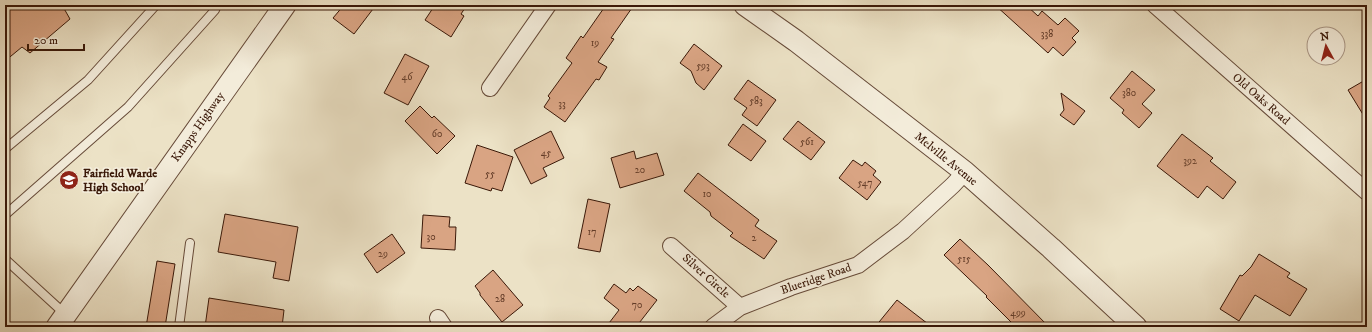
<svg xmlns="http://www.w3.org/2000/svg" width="1372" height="332" font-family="'IM FELL DW Pica',serif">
<rect width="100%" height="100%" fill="#ece2c6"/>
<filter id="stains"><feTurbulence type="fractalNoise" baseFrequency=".005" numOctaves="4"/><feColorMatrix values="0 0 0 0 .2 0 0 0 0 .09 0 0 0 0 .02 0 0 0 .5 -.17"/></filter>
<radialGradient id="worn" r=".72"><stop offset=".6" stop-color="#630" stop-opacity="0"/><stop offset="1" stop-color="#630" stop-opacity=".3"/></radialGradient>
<path fill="#d9a483" stroke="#3a1808" d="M 5,5 L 62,5 L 70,19 L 30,53 L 22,47 L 5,61 Z
M 344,5 L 376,5 L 354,34 L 333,18 Z
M 435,5 L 467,5 L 461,14 L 464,16 L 451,37 L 425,20 Z
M 606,5 L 634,5 L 611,38 L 614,39 L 598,62 L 607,67 L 599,80 L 596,79 L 565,122 L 544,107 L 550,98 L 548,96 L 572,63 L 566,58 L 581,36 L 583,38 Z
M 995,5 L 1026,5 L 1038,16 L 1042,11 L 1058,25 L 1065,18 L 1079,31 L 1072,38 L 1076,42 L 1063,56 L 1053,47 L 1048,53 Z
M 694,44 L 722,66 L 704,90 L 696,83 L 691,71 L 680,63 Z
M 405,54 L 429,66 L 408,105 L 384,93 Z
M 1132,71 L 1155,90 L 1142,104 L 1152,113 L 1139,128 L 1122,113 L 1124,110 L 1110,98 Z
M 1367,79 L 1367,121 L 1348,90 Z
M 748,80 L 776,100 L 757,126 L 742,115 L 747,108 L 734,99 Z
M 1061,93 L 1085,111 L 1074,125 L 1060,115 L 1064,110 Z
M 420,106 L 432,118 L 434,116 L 455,136 L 437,154 L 405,121 Z
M 798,121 L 825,142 L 811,160 L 783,139 Z
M 743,124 L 766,141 L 751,161 L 728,145 Z
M 551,131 L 564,158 L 543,168 L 547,176 L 531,184 L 514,150 Z
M 1182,134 L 1213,158 L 1210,161 L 1236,182 L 1223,199 L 1207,186 L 1198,198 L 1157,166 Z
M 477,145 L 513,157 L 502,191 L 492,188 L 491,191 L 465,183 Z
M 634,151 L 636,159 L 657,153 L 664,175 L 620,188 L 611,158 Z
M 853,160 L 862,166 L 865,162 L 876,171 L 873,175 L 881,182 L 867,200 L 839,178 Z
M 698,173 L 759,220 L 755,226 L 777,241 L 764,259 L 730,236 L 733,233 L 711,216 L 710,212 L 684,191 Z
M 588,199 L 610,204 L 600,252 L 578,248 Z
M 225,214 L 298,227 L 289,281 L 273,278 L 276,262 L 218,252 Z
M 423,215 L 450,217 L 449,227 L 456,227 L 455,250 L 421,248 Z
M 392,234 L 405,253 L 377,273 L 364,254 Z
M 960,239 L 988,265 L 1049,327 L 1016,327 L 986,297 L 987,296 L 944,255 Z
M 1259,254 L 1290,273 L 1287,277 L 1307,289 L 1290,316 L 1255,295 L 1239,321 L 1220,309 L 1240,275 L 1242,276 L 1251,267 Z
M 157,261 L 175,264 L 165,327 L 146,327 Z
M 493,270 L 523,305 L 502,322 L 480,295 L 480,293 L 475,286 Z
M 614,284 L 626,293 L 630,288 L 633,291 L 638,286 L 657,300 L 636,327 L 606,327 L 619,310 L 604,298 Z
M 209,298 L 284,310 L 282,327 L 205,327 Z
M 897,300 L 932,327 L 875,327 Z"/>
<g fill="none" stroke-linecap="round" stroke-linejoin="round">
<defs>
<path id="service" d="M 5,149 L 88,80 L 156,5
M 5,215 L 128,107 L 215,10 L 217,5
M 5,259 L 65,314
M 179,327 L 190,243"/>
<path id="minor" d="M 1155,5 L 1367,192
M 490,88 L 548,5
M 671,246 L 740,307
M 438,318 L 444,327
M 713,327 L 740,307 L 791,287 L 858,265 L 903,231 L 953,185 L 965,172"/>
<path id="tertiary" d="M 745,5 L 796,41 L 965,172 L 1051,248 L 1136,327
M 57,327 L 285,5"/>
</defs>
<use href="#service" stroke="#664a38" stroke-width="10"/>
<use href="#minor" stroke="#664a38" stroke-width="18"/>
<use href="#tertiary" stroke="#664a38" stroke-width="23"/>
<use href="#service" stroke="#f3ecda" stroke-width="8"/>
<use href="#minor" stroke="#f3ecda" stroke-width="16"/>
<use href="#tertiary" stroke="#f3ecda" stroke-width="21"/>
</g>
<defs>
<symbol id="school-disc" viewBox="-11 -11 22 22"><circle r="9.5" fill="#8f2418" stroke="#f3ecda"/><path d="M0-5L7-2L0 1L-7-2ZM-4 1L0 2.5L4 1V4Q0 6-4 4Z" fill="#fff"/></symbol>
</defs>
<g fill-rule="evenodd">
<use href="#school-disc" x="58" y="169" width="22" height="22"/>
</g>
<g text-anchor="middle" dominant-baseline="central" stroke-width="3.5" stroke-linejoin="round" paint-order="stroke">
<g font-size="10" fill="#623b27">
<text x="1047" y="34">338</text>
<text x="595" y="43">19</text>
<text x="703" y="66">593</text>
<text x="407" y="77">46</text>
<text x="1129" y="93">380</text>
<text x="756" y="101">583</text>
<text x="562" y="104">33</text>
<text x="437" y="134">60</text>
<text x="807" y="142">561</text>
<text x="546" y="153">45</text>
<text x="1190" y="161">392</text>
<text x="640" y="170">20</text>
<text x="490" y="174">55</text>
<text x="865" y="183">547</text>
<text x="707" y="194">10</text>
<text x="592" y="232">17</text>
<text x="431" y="237">30</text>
<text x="754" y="238">2</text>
<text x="383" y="254">29</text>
<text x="964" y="259">515</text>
<text x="500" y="299">28</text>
<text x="637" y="305">70</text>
<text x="1018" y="313">499</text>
</g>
<g font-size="12" fill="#3a1808" stroke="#f3ecda">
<text transform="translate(1261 99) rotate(41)">Old Oaks Road</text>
<text transform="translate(198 127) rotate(-55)">Knapps Highway</text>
<text transform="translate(946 159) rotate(39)">Melville Avenue</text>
<text transform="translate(706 276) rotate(42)">Silver Circle</text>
<text transform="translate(816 279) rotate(-19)">Blueridge Road</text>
</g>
<g font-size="12" font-weight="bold" fill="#3a1808" stroke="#f3ecda" text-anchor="start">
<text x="83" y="173">Fairfield Warde<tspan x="83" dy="14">High School</tspan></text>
</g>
</g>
<rect width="1372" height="332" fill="none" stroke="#ece2c6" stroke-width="20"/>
<rect x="6" y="6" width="1360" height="320" fill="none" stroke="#3a1808" stroke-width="2"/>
<rect x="10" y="10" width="1352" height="312" fill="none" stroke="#3a1808"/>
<g transform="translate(1326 46) rotate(353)"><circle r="19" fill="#f3ecda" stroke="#a99786"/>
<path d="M0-3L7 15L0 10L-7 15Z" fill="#8f2418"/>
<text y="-6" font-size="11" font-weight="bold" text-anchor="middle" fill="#3a1808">N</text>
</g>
<path d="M28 44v6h56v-6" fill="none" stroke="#3a1808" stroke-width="2"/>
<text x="34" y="44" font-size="12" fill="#3a1808" stroke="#f3ecda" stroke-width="3" paint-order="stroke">20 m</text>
<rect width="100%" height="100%" filter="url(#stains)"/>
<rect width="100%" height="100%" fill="url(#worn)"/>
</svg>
